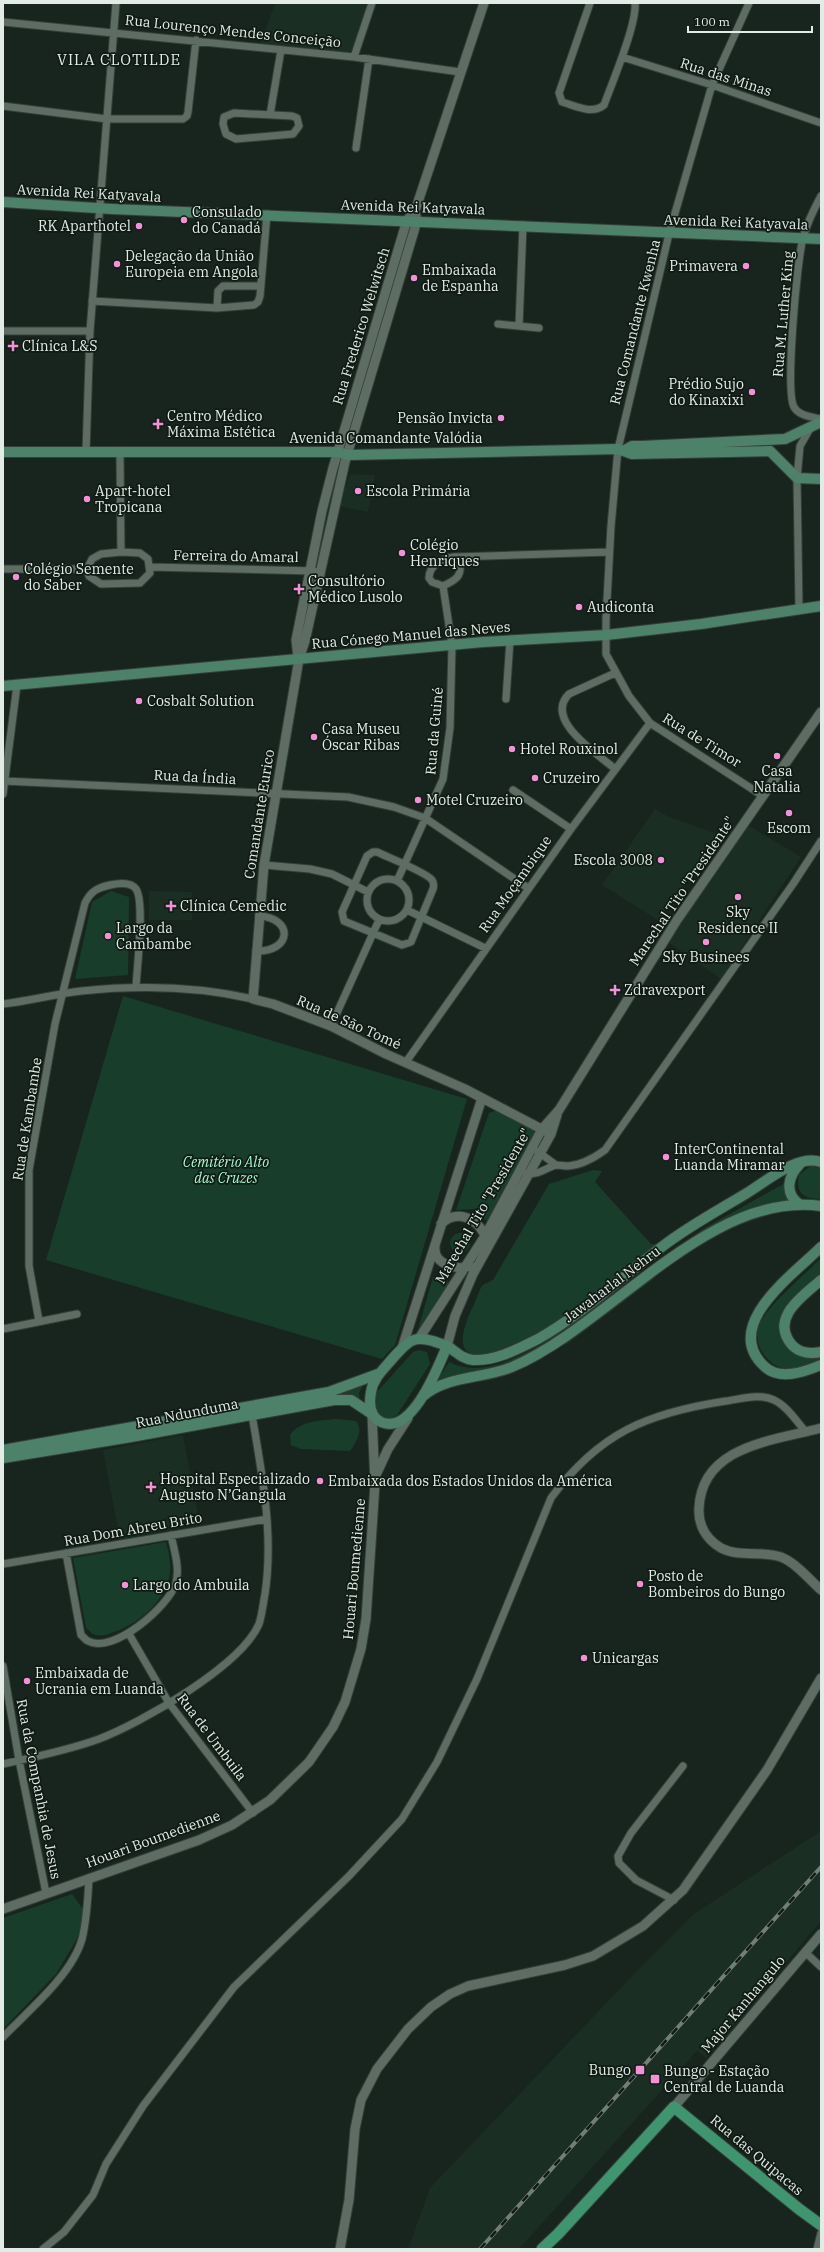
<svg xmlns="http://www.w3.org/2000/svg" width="824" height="2252" viewBox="0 0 824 2252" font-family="'IBM Plex Serif',serif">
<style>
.built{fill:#1a2e23}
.green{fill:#183d2b}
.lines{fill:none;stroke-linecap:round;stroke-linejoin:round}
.minor-casing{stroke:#353f39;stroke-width:9}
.tertiary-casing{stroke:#353f39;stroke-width:11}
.secondary-casing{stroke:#353f39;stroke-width:12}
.primary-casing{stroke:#353f39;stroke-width:13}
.minor{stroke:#5e6d64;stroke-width:7}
.tertiary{stroke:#5e6d64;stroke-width:9}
.secondary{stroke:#4e816a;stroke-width:10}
.primary{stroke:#3e956f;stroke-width:11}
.rail-casing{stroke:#737e78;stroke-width:4}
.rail{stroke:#0f1b14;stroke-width:2.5;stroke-dasharray:8;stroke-linecap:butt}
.poi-dot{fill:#f491d4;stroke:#0f1b14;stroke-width:1.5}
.labels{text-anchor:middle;stroke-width:3.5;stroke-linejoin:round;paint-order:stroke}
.street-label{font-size:14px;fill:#e3ebe6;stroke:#0f1b14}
.poi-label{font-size:14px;fill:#e3ebe6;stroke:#0f1b14;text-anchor:start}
.park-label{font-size:14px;font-style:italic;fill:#a3fbcc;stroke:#0f1b14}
.neighbourhood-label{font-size:15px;letter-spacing:1px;fill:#e3ebe6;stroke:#0f1b14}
</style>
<rect width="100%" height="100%" fill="#18251e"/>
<!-- built -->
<path class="built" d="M275,3H368L353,56L259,47Z
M350,474L375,475L368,512L339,506Z
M655,809L669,817L718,834L659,921L602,885Z
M748,825L801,857L721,979L668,942Z
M149,891L192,892V920H149Z
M183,1435L200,1524L120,1539L103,1450Z
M821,1831V1921L706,2058L697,2051L519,2249H408L430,2188L633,1975L694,1914Z"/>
<!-- green -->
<path class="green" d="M111,891L129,897L128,975L75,979L92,902Z
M123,996L467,1099L395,1345L382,1359L46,1260Z
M497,1110L533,1129L536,1136L487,1221L473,1209L456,1210L489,1113Z
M812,1165L821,1167V1199C804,1199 795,1193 799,1175Z
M593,1170L602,1171L595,1182L651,1244H660C613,1281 544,1348 484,1355C448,1359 467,1318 475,1302C477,1298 479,1290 482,1286C485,1283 490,1282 493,1280L549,1184Z
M787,1182L795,1202L746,1214L533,1353L509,1362L436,1383L449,1362C480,1378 517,1358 544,1343L703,1229Z
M450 1243a10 10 0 1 1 20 0a10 10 0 1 1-20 0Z
M821,1258V1275L786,1309L793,1352C802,1356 811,1360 821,1357V1361C804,1367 784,1375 770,1361C760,1353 754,1338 759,1325C768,1305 804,1275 821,1258Z
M659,1272L652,1280L568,1343L558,1347Z
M433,1277L451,1282L416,1337Z
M419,1350L427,1352L430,1364L397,1415L389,1419L379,1416L373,1406L375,1394L413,1352Z
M364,1384L359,1393L360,1402L329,1397Z
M336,1419L356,1421C364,1431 356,1442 350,1451L301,1449L291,1445L290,1435C301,1420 319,1421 336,1419Z
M166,1542C169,1554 172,1565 169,1578C163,1604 135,1626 111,1633C106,1635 99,1637 93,1634C91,1633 89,1630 86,1628L73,1558Z
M72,1894L85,1912L77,1939L56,1974L3,2029V1918Z"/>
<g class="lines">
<!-- minor casing -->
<g class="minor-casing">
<path id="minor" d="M590,3L559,93L562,102C576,106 592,115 604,105C612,83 637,24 635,3
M749,3L712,85L669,234L623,428L618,449L611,526L606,619V654L629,696L650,723L763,796
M3,22L354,57L460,72
M354,57L372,3
M622,57L712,85L821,123
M3,106L107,119H183L187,116L188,112L196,40
M234,113L292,116L297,118L299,126L293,134L236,139L226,134L223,124L224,117Z
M270,115L281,50
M356,148L369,59
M821,196C814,209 807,223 803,238C797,260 785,391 794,407C799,416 812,417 821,419
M92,301L217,308L254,305L258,302L260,296L267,214
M217,308L218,291L223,286H261
M498,324L539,328
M519,326L523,225
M3,331H90
M86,452L90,331L116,3
M120,454L121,552
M121,552L140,553L148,559L150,573L140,583L101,584L89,576L87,569L92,559L101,554Z
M454,557L459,561C463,576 456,580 443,586L432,582L429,578C429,565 443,558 454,557L609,552
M150,567L314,571
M3,569H87
M799,608L797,478L800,446L811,427
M615,673L569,694C543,720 598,754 615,769
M506,699L510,640
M4,781L348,797L394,807L425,818L528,888
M513,790L571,829
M3,794L17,685
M373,852H377C387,857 426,872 432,880C434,883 434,886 433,889L411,942L402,945L344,921L342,912L367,856Z
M264,865L310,869L332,874L368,892
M367 900a21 21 0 1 1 42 0a21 21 0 1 1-42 0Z
M397,881L443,779L450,728L452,645L443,586
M407,910L485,948
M256,951C292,952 294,918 259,916
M3,1004C29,1001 55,994 81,991C139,985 196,986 253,999
M331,1026L379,920
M406,1062L571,829L650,723
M537,1151L556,1165
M526,1173C538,1176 545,1168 556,1165C560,1165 564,1166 568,1166C582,1165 594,1158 605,1150L793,884L821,841
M39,1321L29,1266V1170L55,1024L85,903C91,891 97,888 110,885C119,883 131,882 136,889C145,902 137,968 136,987
M3,1329L77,1314
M66,1553L81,1635C83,1636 85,1640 88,1641C113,1655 169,1606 176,1583C180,1567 174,1550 171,1535
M3,1564L267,1519
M129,1634L169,1703L253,1813
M3,1666L19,1760L46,1893
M3,1764C35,1757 69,1750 99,1739C141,1723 241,1666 259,1624C262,1615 263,1604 265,1594C274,1534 262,1474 252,1415
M674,1900L636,1880L619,1863L618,1856L631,1833L683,1766
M805,1952L821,1967
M3,2037C28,2011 72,1975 82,1939C87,1919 88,1898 89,1878
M43,2249L64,2232L93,2195L106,2164L143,2106L234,1987L349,1876L402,1819L437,1762L477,1679L551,1498C599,1433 647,1413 726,1401C741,1399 760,1393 774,1400C787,1406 797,1422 806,1432
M817,2249L821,2233"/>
</g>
<!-- tertiary casing -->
<g class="tertiary-casing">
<path id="tertiary" d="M415,211L417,221L345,462L305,641L299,659L264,865L253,999L273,1004L331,1026L386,1054L465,1089L551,1134
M298,658L296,640L322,511L333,468L407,220L415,211L484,3
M441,1224C457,1208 480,1219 486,1239
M435,1247C433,1264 457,1271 470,1266
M420,1337L485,1236L542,1129L559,1110L677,920L821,712
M447,1346L455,1316L473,1274L551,1134L557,1115
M402,1348L482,1098
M821,1428C774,1441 702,1445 699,1508C698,1525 706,1539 721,1548C740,1558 762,1550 781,1557C796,1563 809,1579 821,1590
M375,1477L388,1449L408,1418
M3,1909L199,1840L232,1825L270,1800L309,1762L333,1727L345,1702L361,1649L366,1619L375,1484L372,1414
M674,2107L821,1934
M340,2249L349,2200L355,2129L361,2100L377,2069L408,2029L431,2007L450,1994L468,1986L565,1965L593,1956L643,1926L683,1890L767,1770L821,1678"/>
</g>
<!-- secondary casing -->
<g class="secondary-casing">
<path id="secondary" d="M3,202L112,209L821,239
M625,450L632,446H642L785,439L821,422
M3,452H338L348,455L618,449L632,454L770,451L797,478L821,479
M3,686L483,642L606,635L701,624L821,606
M799,1204C784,1193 788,1176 800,1164
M821,1247C794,1274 721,1325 764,1366C779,1381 804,1372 821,1365
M821,1280C803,1296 769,1318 792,1345C799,1353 811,1354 821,1352
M447,1346C438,1367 412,1436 381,1422C369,1416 369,1403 371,1392C373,1378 384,1369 393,1358C407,1343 411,1335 433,1341C438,1343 444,1344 449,1347C457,1353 463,1359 473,1360C496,1361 518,1349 538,1339C582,1314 622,1277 663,1246C689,1226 719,1210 747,1193C767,1181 797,1154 821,1162
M423,1396C449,1375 483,1379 512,1367C609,1326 709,1190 821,1206
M3,1450L329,1392L378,1374
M3,1458L131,1437L334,1400H351L372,1414"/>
</g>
<!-- primary casing -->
<g class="primary-casing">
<path id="primary" d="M542,2249L558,2234L674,2107L799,2209L821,2225"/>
</g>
<!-- minor -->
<use href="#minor" class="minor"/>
<!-- tertiary -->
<use href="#tertiary" class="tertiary"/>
<!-- secondary -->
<use href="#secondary" class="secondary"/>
<!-- primary -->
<use href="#primary" class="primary"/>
<!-- rail casing -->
<g class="rail-casing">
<path id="rail" d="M480,2249L821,1867"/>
</g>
<!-- rail -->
<use href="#rail" class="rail"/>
</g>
<!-- markers -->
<g class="poi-dot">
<circle cx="184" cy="220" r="4"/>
<circle cx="139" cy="226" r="4"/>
<circle cx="117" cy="264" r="4"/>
<circle cx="746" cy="266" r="4"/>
<circle cx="414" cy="278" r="4"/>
<path d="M11 340h4v4h4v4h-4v4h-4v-4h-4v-4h4z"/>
<circle cx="752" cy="392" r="4"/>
<circle cx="501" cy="418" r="4"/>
<path d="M156 418h4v4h4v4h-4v4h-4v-4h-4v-4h4z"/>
<circle cx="358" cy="491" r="4"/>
<circle cx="87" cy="499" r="4"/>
<circle cx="402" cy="553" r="4"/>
<circle cx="16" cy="577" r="4"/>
<path d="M297 583h4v4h4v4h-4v4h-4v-4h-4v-4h4z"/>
<circle cx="579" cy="607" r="4"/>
<circle cx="139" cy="701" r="4"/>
<circle cx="314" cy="737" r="4"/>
<circle cx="512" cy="749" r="4"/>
<circle cx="777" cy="756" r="4"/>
<circle cx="535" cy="778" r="4"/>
<circle cx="418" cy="800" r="4"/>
<circle cx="789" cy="813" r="4"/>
<circle cx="661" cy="860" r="4"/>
<circle cx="738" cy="897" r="4"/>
<path d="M169 900h4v4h4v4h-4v4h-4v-4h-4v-4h4z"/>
<circle cx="108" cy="936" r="4"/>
<circle cx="706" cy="942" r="4"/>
<path d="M613 984h4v4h4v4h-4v4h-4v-4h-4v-4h4z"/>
<circle cx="666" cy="1157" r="4"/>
<circle cx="320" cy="1481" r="4"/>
<path d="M149 1481h4v4h4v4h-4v4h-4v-4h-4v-4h4z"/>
<circle cx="640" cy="1584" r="4"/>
<circle cx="125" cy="1585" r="4"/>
<circle cx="584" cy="1658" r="4"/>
<circle cx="27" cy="1681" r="4"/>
<rect x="635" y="2065" width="10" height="10" rx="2"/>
<rect x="650" y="2074" width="10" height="10" rx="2"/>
</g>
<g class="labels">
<!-- street labels -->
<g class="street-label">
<text transform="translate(233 31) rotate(6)" y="5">Rua Lourenço Mendes Conceição</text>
<text transform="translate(726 77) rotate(18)" y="5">Rua das Minas</text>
<text transform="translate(89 193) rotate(3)" y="5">Avenida Rei Katyavala</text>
<text transform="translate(413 207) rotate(2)" y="5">Avenida Rei Katyavala</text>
<text transform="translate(736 222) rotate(2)" y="5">Avenida Rei Katyavala</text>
<text transform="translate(783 314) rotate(-85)" y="5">Rua M. Luther King</text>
<text transform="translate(635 322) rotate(-76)" y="5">Rua Comandante Kwenha</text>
<text transform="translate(361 326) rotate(-73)" y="5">Rua Frederico Welwitsch</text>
<text x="386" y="443">Avenida Comandante Valódia</text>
<text transform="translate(236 556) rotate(1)" y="5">Ferreira do Amaral</text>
<text transform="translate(411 635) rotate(-5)" y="5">Rua Cónego Manuel das Neves</text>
<text transform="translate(434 731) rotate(-85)" y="5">Rua da Guiné</text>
<text transform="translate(702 740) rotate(32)" y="5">Rua de Timor</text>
<text transform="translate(195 777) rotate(3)" y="5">Rua da Índia</text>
<text transform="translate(259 814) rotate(-81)" y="5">Comandante Eurico</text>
<text transform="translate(515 884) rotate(-55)" y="5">Rua Moçambique</text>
<text transform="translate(682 891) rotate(-56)" y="5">Marechal Tito "Presidente"</text>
<text transform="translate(349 1022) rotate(24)" y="5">Rua de São Tomé</text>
<text transform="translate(27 1119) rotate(-81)" y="5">Rua de Kambambe</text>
<text transform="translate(483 1206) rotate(-60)" y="5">Marechal Tito "Presidente"</text>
<text transform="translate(612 1284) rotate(-37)" y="5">Jawaharlal Nehru</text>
<text transform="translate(187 1413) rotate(-11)" y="5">Rua Ndunduma</text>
<text transform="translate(133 1529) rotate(-10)" y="5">Rua Dom Abreu Brito</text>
<text transform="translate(354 1569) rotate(-85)" y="5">Houari Boumedienne</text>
<text transform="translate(212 1737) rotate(53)" y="5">Rua de Umbuila</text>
<text transform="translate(39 1789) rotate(79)" y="5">Rua da Companhia de Jesus</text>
<text transform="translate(153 1839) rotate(-20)" y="5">Houari Boumedienne</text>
<text transform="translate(743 2004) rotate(-50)" y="5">Major Kanhangulo</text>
<text transform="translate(757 2155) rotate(40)" y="5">Rua das Quipacas</text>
</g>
<!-- poi labels -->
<g class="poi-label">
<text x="192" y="217">Consulado<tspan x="192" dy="16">do Canadá</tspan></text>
<text x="131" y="231" text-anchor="end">RK Aparthotel</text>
<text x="125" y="261">Delegação da União<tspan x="125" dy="16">Europeia em Angola</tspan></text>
<text x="738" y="271" text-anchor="end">Primavera</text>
<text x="422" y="275">Embaixada<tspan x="422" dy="16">de Espanha</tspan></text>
<text x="22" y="351">Clínica L&amp;S</text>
<text x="744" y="389" text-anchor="end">Prédio Sujo<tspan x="744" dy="16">do Kinaxixi</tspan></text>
<text x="167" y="421">Centro Médico<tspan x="167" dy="16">Máxima Estética</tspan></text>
<text x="493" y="423" text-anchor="end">Pensão Invicta</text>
<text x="95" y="496">Apart-hotel<tspan x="95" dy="16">Tropicana</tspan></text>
<text x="366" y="496">Escola Primária</text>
<text x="410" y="550">Colégio<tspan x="410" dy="16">Henriques</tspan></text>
<text x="24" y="574">Colégio Semente<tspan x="24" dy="16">do Saber</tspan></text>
<text x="308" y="586">Consultório<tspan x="308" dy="16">Médico Lusolo</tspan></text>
<text x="587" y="612">Audiconta</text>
<text x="147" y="706">Cosbalt Solution</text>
<text x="322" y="734">Casa Museu<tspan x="322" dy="16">Óscar Ribas</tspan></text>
<text x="520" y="754">Hotel Rouxinol</text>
<text x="777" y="776" text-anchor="middle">Casa<tspan x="777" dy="16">Natalia</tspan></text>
<text x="543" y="783">Cruzeiro</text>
<text x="426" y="805">Motel Cruzeiro</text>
<text x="789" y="833" text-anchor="middle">Escom</text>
<text x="653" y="865" text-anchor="end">Escola 3008</text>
<text x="180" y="911">Clínica Cemedic</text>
<text x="738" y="917" text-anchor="middle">Sky<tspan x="738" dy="16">Residence II</tspan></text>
<text x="116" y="933">Largo da<tspan x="116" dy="16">Cambambe</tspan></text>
<text x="706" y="962" text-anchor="middle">Sky Businees</text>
<text x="624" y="995">Zdravexport</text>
<text x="674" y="1154">InterContinental<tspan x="674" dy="16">Luanda Miramar</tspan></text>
<text x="160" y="1484">Hospital Especializado<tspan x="160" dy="16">Augusto N’Gangula</tspan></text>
<text x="328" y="1486">Embaixada dos Estados Unidos da América</text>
<text x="648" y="1581">Posto de<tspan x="648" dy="16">Bombeiros do Bungo</tspan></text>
<text x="133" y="1590">Largo do Ambuila</text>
<text x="592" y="1663">Unicargas</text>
<text x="35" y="1678">Embaixada de<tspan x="35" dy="16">Ucrania em Luanda</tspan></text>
<text x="631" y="2075" text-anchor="end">Bungo</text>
<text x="664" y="2076">Bungo - Estação<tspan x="664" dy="16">Central de Luanda</tspan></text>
</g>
<!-- park labels -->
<g class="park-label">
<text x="226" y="1167">Cemitério Alto<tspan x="226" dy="16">das Cruzes</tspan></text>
</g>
<!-- neighbourhood labels -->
<g class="neighbourhood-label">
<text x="119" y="65">VILA CLOTILDE</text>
</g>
</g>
<!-- border -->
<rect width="824" height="2252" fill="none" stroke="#e3ebe6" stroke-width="8"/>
<!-- scale -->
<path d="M688 26v6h124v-6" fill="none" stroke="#e3ebe6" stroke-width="2"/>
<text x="694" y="26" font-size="12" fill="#e3ebe6" stroke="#0f1b14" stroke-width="3" paint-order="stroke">100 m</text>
</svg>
